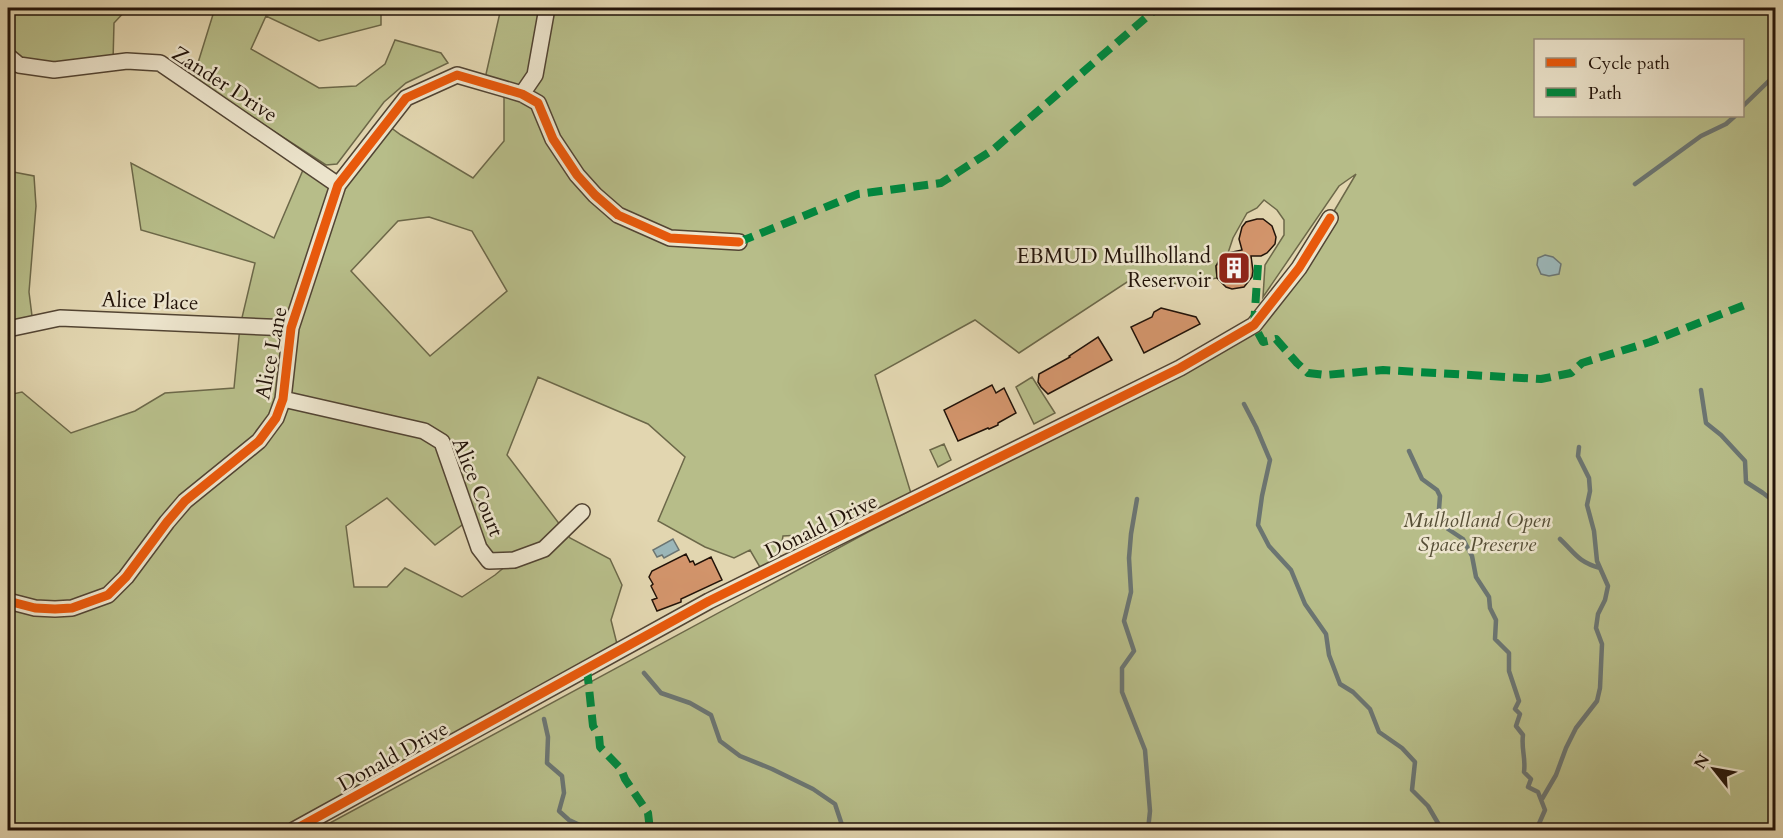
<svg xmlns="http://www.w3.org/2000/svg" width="1783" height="838" viewBox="0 0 1783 838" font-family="Cardo,serif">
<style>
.green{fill:#b7bd89;stroke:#6c6849;stroke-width:1.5;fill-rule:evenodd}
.water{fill:#9bb6b8;stroke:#6b7572;stroke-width:1.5}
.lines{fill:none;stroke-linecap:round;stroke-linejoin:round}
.stream{stroke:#6b7572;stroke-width:4.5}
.building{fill:#d3956c;stroke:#221309;stroke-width:1.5}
.minor-casing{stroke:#524433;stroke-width:18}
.minor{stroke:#ece4cc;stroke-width:15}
.quiet{stroke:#00873e;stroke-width:8;stroke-dasharray:15 8;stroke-linecap:butt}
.cycleway-casing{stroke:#ece4cc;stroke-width:13}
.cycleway{stroke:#e8590c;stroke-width:9}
.labels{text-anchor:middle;stroke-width:5;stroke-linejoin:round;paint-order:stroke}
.street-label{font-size:21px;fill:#221309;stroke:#ece4cc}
.poi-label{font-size:21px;fill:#221309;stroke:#ece4cc;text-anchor:end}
.park-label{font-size:21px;font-style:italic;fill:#564e36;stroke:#ece4cc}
</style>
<rect width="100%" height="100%" fill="#e2d6b0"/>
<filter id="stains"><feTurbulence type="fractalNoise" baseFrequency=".00333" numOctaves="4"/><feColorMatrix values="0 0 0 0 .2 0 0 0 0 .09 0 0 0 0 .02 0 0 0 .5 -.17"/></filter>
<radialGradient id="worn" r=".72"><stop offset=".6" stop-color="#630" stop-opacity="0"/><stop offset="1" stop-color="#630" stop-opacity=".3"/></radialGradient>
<!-- green -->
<path class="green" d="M8,8H128L114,23L113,62L54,70L8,56Z
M215,8H381V25L319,41L266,16L251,49L319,88L356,86L385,64L395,40L441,53L448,63L406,83L384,102L337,164L326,165L193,79Z
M501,8H1775V830H317L868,532L1081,424L1254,325L1330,218L1356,174L1339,186L1263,297L1265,265L1284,235V220L1277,210L1264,200L1257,208L1247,213L1233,238L1228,253L1219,260L1216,266L1217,278L1186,284L1127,282L1019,353L975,320L875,375L913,500L828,542L801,535L783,536L780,553V566L764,574L750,550L734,558L705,547L658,521L685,457L648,424L538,377L507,455L570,538L610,559L622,585L611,620L619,652L294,830H8V395L22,392L71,433L135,411L165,393L234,388L240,326L255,263L141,230L131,163L274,238L306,163L338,185L386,124L401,135L473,178L504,141V89L484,83ZM1536,40H1742V116H1536ZM429,217L472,231L507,291L430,356L351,271L398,221ZM387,498L435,545L469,520L489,561L513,560L495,575L462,597L405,568L387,587H354L346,526Z
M8,171L34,176L36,206L29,292L33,324L8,329Z
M1032,377L1055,413L1034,424L1016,387Z
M944,444L951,460L938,467L930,450Z"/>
<!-- water -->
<path class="water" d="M1545,255L1553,257L1561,264L1559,274L1549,276L1541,274L1537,265L1538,258Z
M673,539L679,550L664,558L662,555L657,557L653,550Z"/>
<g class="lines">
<!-- stream -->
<path class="stream" d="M1742,107L1776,74
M1635,184L1701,136L1726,124L1735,116
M1701,390L1706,423L1721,435L1745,461L1746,482L1763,493L1776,503
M1244,404L1256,427L1270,460L1262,496L1258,525L1269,546L1291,570L1305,604L1326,634L1329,655L1340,684L1353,692L1370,709L1379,732L1402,748L1415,762L1412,790L1428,806L1442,830
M1409,451L1422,479L1437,490L1440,496L1439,509L1448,529L1463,539L1472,556L1476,577L1489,597L1490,608L1496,620L1495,639L1509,653V671L1519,701L1515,709L1520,714L1516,726L1523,735C1521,749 1526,758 1524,772L1531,779L1528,787L1538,792L1545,810L1538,826L1540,830
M1137,499L1131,534L1129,558L1131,592L1124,621L1134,651L1122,668V692L1145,750L1150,811L1148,830
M1560,539C1575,553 1578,562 1600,568
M644,673L661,693L690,703L711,715L720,741L740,756L772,769L813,789L835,804L842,825L852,830
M544,719L548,737L547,763L562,776L564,793L559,811L569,820L584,827L586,830
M1542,799L1556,775L1566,748L1576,728L1597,701L1600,688L1602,644L1596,628L1598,614L1605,600L1608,586L1597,561L1594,531L1587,505L1590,491L1589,478L1578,456L1579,447"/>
</g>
<!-- building -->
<path class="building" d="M1257,219H1263L1272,226L1276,237L1275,244L1267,253L1261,256H1251L1253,271L1252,277L1244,287L1232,289L1226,287L1217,278L1216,266L1223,256L1228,253L1242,250L1239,239L1242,227L1246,222Z
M1161,308L1196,317L1200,324L1144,353L1131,327L1152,317L1154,312Z
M1098,337L1112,360L1048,394L1041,387L1038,382L1039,374L1070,357L1069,356Z
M992,385L996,393L1004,388L1016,413L998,423V425L989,429L988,428L958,441L944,410Z
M686,554L690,562L693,561L695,565L711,557L722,580L681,599V602L657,611L652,600L657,598L651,586L653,584L649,577L652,571Z"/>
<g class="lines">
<!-- minor casing -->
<g class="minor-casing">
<path id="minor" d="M8,56L19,65L54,70L127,61L160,63L338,185
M522,94L535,75L547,8
M8,329L60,318L291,328
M283,399L424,431L442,442L479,548L489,561L514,560L544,549L582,512
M8,601L35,608L55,609L72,608L108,595L126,577L167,522L185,501L259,441L276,418L283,399L291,328L338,185L406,98L457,75L522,94L538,103L553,139L577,175L595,195L618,215L670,238L739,242
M294,830L709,601L1180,368L1254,325L1299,268L1330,218"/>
</g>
<!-- minor -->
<use href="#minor" class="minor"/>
<!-- quiet -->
<path class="quiet" d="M739,242L858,194L941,183L994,149L1157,8
M1258,265L1254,325L1263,342L1276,339L1297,363L1308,373L1325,375L1383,370L1541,379L1571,373L1582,363L1650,342L1747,304
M587,669L593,726L599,736L600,747L621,769L625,779L648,813L650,830"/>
<!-- cycleway casing -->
<g class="cycleway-casing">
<path id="cycleway" d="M8,601L35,608L55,609L72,608L108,595L126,577L167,522L185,501L259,441L276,418L283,399L291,328L338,185L406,98L457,75L522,94L538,103L553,139L577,175L595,195L618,215L670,238L739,242
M294,830L709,601L1180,368L1254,325L1299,268L1330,218"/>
</g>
<!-- cycleway -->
<use href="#cycleway" class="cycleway"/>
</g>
<!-- icons -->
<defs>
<g id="building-square" transform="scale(1.725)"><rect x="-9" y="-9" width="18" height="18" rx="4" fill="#8f2418" stroke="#ece4cc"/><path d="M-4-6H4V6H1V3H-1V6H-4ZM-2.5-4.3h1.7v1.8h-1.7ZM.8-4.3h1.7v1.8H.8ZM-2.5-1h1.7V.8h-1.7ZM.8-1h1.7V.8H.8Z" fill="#fff"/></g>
</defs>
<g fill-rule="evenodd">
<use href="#building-square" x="1234" y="268"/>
</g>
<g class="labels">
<!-- street labels -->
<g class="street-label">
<text transform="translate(225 84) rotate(33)" y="7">Zander Drive</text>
<text transform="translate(150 301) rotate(2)" y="7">Alice Place</text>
<text transform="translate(271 353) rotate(-79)" y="7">Alice Lane</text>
<text transform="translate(478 487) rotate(68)" y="7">Alice Court</text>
<text transform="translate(821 526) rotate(-26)" y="7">Donald Drive</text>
<text transform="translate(393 756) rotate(-29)" y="7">Donald Drive</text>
</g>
<!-- poi labels -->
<g class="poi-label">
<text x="1211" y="263">EBMUD Mullholland<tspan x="1211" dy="24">Reservoir</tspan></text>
</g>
<!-- park labels -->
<g class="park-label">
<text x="1477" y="527">Mulholland Open<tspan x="1477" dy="24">Space Preserve</tspan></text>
</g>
</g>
<!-- margin -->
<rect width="1783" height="838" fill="none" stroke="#e2d6b0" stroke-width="30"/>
<rect x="9" y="9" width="1765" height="820" fill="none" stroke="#221309" stroke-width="3"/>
<rect x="15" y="15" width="1753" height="808" fill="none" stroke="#221309" stroke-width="1.5"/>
<!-- legend -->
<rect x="1534" y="39" width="210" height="78" fill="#ece4cc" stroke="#9b907e" stroke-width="1.5"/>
<rect x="1546" y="58" width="30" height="9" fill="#e8590c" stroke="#9b907e" stroke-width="1.5"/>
<text x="1588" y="69" font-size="18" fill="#221309">Cycle path</text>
<rect x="1546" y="88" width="30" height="9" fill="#00873e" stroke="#9b907e" stroke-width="1.5"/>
<text x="1588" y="99" font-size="18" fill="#221309">Path</text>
<!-- north arrow -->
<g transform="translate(1714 769) rotate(301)" stroke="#ece4cc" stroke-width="4.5" paint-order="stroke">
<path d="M0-4.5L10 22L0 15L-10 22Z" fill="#221309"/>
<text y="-9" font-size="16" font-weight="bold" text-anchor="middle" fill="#221309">N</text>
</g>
<rect width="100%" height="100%" filter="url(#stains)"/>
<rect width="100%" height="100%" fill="url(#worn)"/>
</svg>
